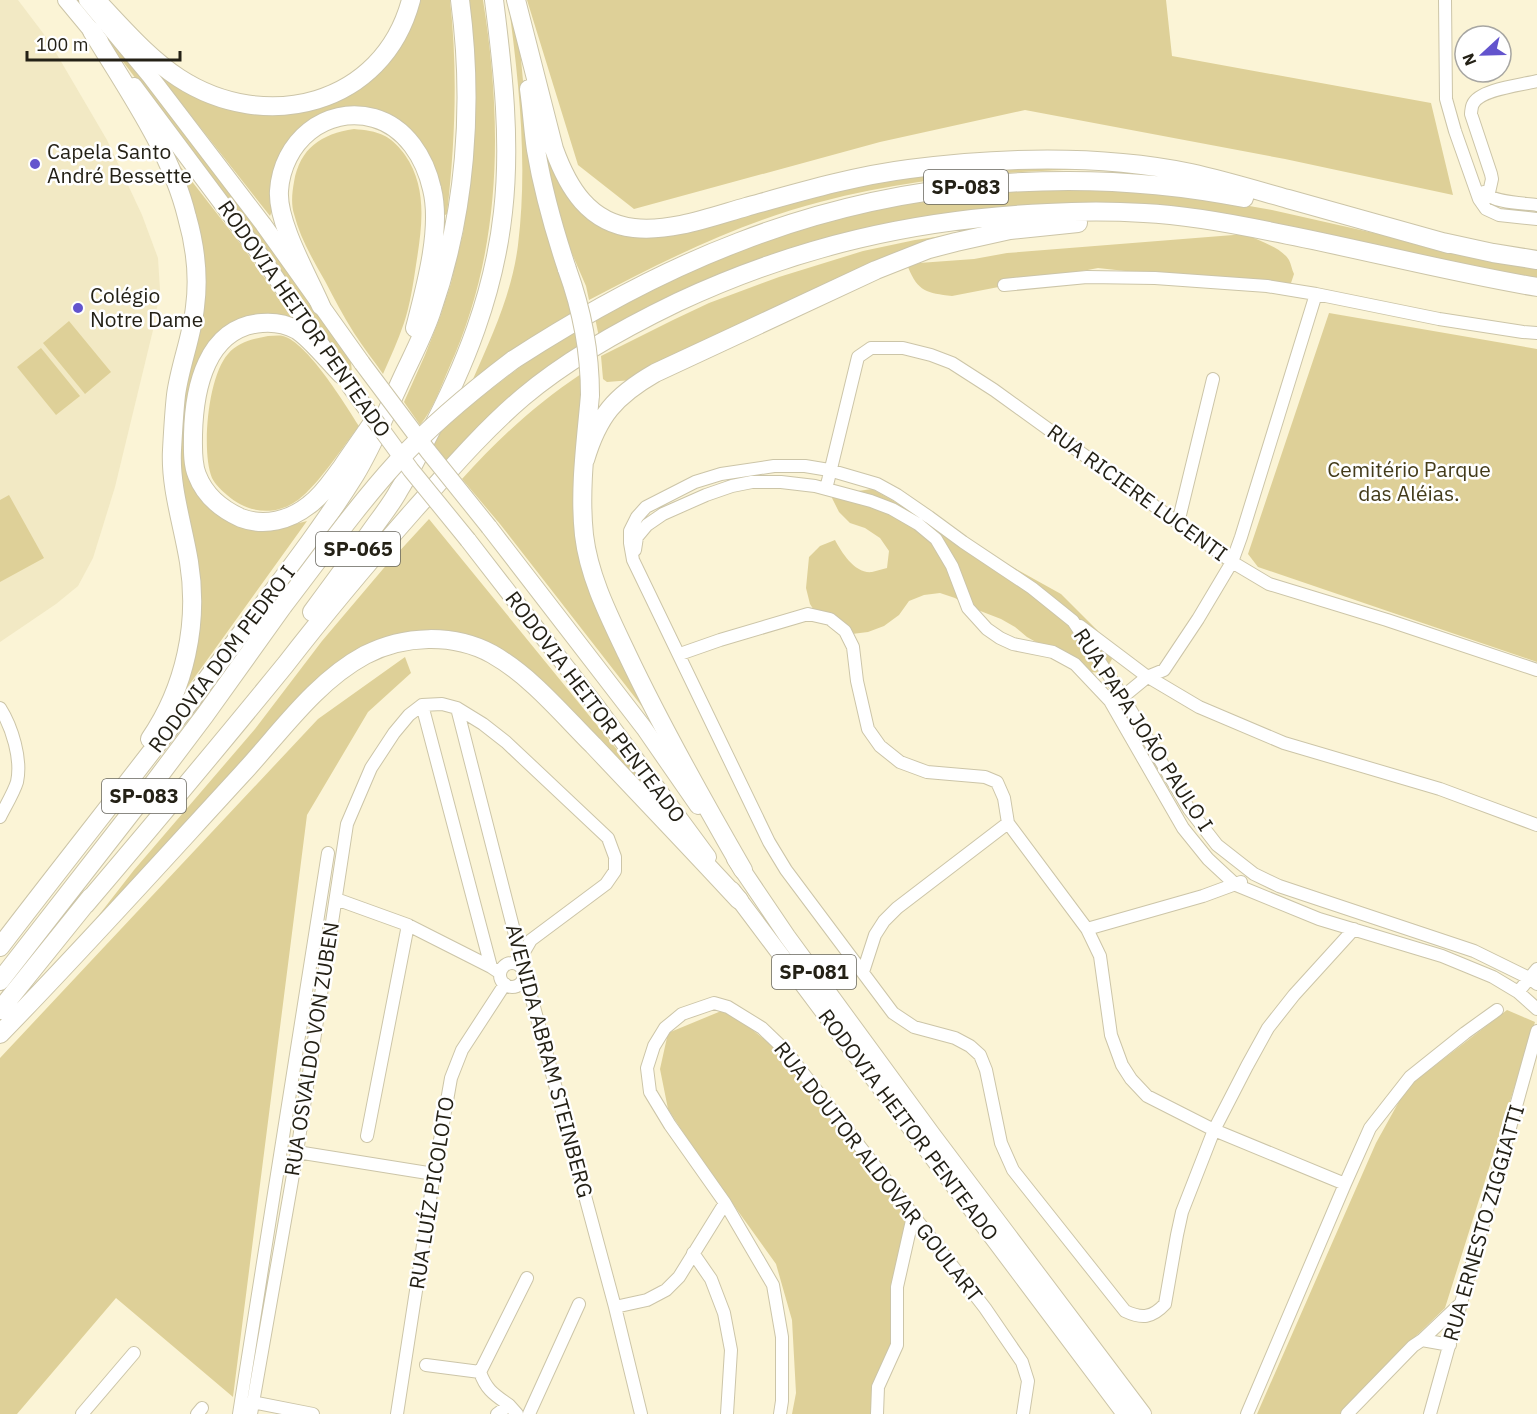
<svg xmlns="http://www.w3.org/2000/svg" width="1537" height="1414" viewBox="0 0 1537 1414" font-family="'IBM Plex Sans',sans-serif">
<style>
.built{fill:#f2e9c4}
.green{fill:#ded098}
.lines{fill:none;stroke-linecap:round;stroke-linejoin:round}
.minor-casing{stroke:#ccc5a8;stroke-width:14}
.major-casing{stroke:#ccc5a8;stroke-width:18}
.highway-casing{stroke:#ccc5a8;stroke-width:20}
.minor{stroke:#fff;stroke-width:12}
.major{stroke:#fff;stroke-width:16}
.highway{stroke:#fff;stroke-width:18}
.major-bridge-casing{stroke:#ccc5a8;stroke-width:18;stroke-linecap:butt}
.highway-bridge-casing{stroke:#ccc5a8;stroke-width:20;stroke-linecap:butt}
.major-bridge{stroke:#fff;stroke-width:16}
.highway-bridge{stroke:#fff;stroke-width:18}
.poi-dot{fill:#6354cd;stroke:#fff;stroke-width:2}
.labels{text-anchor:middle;stroke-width:5;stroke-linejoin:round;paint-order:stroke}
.shield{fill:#fff;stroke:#66645c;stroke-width:1.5}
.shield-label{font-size:20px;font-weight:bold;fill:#242116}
.poi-label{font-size:21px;fill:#242116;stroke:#fff;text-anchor:start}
.street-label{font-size:21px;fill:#242116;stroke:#fff}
.park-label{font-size:21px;fill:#433b1a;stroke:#fff}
</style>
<rect width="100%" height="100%" fill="#fbf4d6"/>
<!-- built -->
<path class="built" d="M0,0H18L49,41L107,140L142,215L158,258L160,290L154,326L115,487L93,558L78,586L56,604L0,642Z"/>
<!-- green -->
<path class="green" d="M74,0H80L119,48L272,248L351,362L352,373L266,252L115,51Z
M418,0H450C458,72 455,143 447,214L443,216C442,179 434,155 408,128L310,121L270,216L159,75L161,70L195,94L333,101Z
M468,0H483C503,125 502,251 449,368C441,386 433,410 420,425L404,402L425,355L440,317L451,283L463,233L471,177Z
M508,0L514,16L521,59L528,135L571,314L515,348L473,379C492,336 512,293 518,245C528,164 519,81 508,0Z
M527,0H1166L1172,56L1431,103L1453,195L1285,159L1025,110L880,142L634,209L578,165Z
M354,129C365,130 375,131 385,136C393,140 400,148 405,155C428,188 422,227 416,265C413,285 410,305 404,323C398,341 390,358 383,374C374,361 363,347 354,333C343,316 334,298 325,281C313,260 300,238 294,214C291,204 292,193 294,182C300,148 321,134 354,129Z
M549,154L611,230L853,184L1005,165L1088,169C997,172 909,178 820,202C739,223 663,261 589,300L586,286L560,226L543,155Z
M180,166L243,247L296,323L279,315H266L211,340L202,353L194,371L190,388L199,495C219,522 241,530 274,528C285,528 297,523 307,521L184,692L189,664L181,482L180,412L200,317L178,171Z
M1107,189L1204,198L1272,210L1458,252L1537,266V281L1181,212L905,223L599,337L595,318L714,259L814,224L904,203L1001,191Z
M983,230L632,380L607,382L603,379L601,356L673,320L709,303L779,277L863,251L915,240Z
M1246,234C1260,242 1281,247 1289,260C1291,264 1292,270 1294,274L1289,289L1098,268L952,296C927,293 918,292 908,267L919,263L974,259L1007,253Z
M1329,313L1537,349V662L1258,567L1248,554Z
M69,321L111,372L85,394L43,343Z
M575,330L578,348L447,462L431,441C475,399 524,362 575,330Z
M268,336C273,336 279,335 283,336C307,342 345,404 359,426C342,448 319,484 298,500C275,517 247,513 227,495C222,491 215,484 212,478C201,451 208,376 228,354C238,342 253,339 268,336Z
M41,348L80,396L56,415L17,367Z
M581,374L582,392L573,497L576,533L645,703L644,709L500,524L462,479C498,439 536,404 581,374Z
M872,489L1061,594L1097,630L1106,644L1112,659L1104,673L1089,672L1027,637L1015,627L1001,619L970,607L955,598L940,593L924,595L909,601L899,615L884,626L868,632L852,634L819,618L810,604L806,588L809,557L820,546L835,540C842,553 855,574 872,572C877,571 882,569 887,568L889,551L880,538L865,528L850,523L839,512L832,498V495L837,494Z
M9,495L44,558L0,582V500Z
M429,519L663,806L483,645L377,644L81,938L134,870L255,729L322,641L383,569Z
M405,657L411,673L368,712L307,815L233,1397L116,1298L17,1414H0V1058L318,719Z
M726,1009L783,1054L909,1218L895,1345L874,1414H792L796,1393L792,1320L776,1264L699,1157L668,1109L660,1069L668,1033Z
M1507,1010L1535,1022L1445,1308L1413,1339L1342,1414H1257L1376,1143L1407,1087Z"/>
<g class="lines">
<!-- minor casing -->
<g class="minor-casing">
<path id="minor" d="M1445,0L1446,99L1455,131L1479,199L1486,209L1499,215L1537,219
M1484,192C1493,203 1523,203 1537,205
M1488,197L1492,179L1491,174L1471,114C1471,112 1472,105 1473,104C1480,89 1522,85 1537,81
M1004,285L1087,277L1155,278L1267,286L1316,294L1439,319L1523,332L1537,333
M826,489L858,357L871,348H903L931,355L952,363L994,390L1232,562L1269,584L1387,620L1537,670
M1178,523L1213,379
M635,550L637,537L647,525L663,514L706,495L732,486L752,482H781L815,486L871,501L892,509L918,524L936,539L952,566L968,608L987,629L1000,638L1013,644L1053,652L1075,664L1110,701L1183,828L1208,859L1236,885L1319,919L1442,956L1493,977L1518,992L1537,1009
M1080,626L1145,675L1199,707L1284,743L1440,789L1537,825
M680,654L720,640L808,614L830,619L845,631L853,647L857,681L868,729L880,746L900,762L927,772L985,777L997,782L1004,798L1008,823L1087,929L1100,956L1111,1035L1122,1065L1131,1079L1147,1096L1214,1130L1345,1184
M1119,700L1147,677L1164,670L1198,619L1232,562L1241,537L1316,294
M422,705L442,704L457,708L483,724L506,742L608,838L615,857V871L606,884L531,940L521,957
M422,705L491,967
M0,708C12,727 22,759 17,782C14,792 5,807 0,817
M457,708L524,970L615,1307L641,1414
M336,899L408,925L491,967L500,973
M1087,929L1203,896L1241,882
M1354,929L1294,995L1268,1028L1247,1066L1214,1130L1182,1212L1177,1235L1165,1304C1152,1318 1142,1319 1125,1311L1013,1170L1001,1143L986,1070L980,1055L970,1046L955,1038L914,1027L893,1013L786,870L769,842L633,560L630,543V531L637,517L646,507L695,482L721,474L774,466H805L829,470L877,484L897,495L929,517L963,542L1032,588L1073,621L1123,697L1189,809L1217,845L1254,874L1279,886L1474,951L1529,978L1537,984
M500 975a12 12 0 1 1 24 0a12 12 0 1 1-24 0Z
M863,972L875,935L884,921L897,908L1008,823
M1518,992L1537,969
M367,1136L408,925
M297,1152L434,1174
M693,1253L711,1279L724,1313L731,1350L727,1414
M615,1307L647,1300L666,1290L679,1277L725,1203
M1422,1340L1450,1345
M426,1365L480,1372
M252,1402L313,1414
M509,1405C495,1395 486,1390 480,1372L527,1278
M82,1414L134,1353
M197,1414L202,1408
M239,1414L328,853
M251,1414L297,1152L347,824L371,768L394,733L409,715L422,705
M397,1414L434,1174L451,1078L462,1050L505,984
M497,1414L509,1405L517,1414
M529,1414L579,1304
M780,1414L782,1401V1337L773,1285L725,1203L670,1125L650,1092L647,1068L654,1046L665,1028L682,1014L714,1003L728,1007L762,1028L786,1051L985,1308L1022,1362L1028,1381L1023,1414
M877,1414L878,1387L897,1345V1287L913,1216
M1247,1414L1345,1184L1370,1128L1410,1077L1465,1033L1497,1010
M1347,1414L1413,1346L1422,1340L1461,1303
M1430,1414L1537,1031"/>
</g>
<!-- major casing -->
<g class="major-casing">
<path id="major" d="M66,0L100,41
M87,0L150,76L263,224L362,363
M134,86L261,256L323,347
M489,527L644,728L698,806
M468,540L598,708L708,857
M735,859L787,936L932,1134L1143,1414
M732,890L1125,1414"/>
</g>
<!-- highway casing -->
<g class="highway-casing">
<path id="highway" d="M96,0C122,27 147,57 179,78C265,134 383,106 411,0
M516,0L554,149C568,188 589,223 634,228C671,232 711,217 746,207C800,192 854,176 909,169C1002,157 1098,154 1191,173C1223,180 1256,190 1288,199C1342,214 1396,229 1449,244
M92,31C127,89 171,151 187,217C195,245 199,277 195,307C192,337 180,365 176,395C174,413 173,432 172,450C170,487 183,525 189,562C199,623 185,688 150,739
M529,89C532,110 533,130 536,150C543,191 554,230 567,269
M1438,241L1493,253L1537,260
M321,306C308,276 277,223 279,191C282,142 325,105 374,118C406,127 425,158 432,189C442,229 425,289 415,328
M513,360C584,314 660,272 739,242C898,180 1076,165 1244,198
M342,375C329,362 311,339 297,330C286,324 274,322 262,323C206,327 194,389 193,435C193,447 192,463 197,475C205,496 221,509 241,518C265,527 290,520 309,505C323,495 332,480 342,467C352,452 363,437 373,422
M590,395C586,441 579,489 584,535C589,577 609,616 627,654C662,728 702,799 743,870
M585,460C598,416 615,396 655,373L876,270L929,249L956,242L1010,230L1078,223
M312,612C332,585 352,558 371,531C380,518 391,505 399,490C409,474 418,456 427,438C465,366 494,294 503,212C511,142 503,70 494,0
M85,905C153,825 220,745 286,664C327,611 370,560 414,510C449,471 483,431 523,397C569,358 624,328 678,302C798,246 916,219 1048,213C1080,211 1112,211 1144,213C1187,215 1230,223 1273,232C1361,249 1448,272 1537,287
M0,947C80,842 162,741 240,635C279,583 320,531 355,475C372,447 384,417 398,387C409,362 422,339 431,313C466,213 474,105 460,0
M0,981L141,800L205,715L283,606
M0,1010L91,897
M0,1034C83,949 162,861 242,774C280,733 315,682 365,655C404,635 453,633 492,654C531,676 562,714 593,745C642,797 691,848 739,900"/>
</g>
<!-- minor -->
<use href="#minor" class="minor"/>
<!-- major -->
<use href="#major" class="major"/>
<!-- highway -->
<use href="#highway" class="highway"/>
<!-- major-bridge casing -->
<g class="major-bridge-casing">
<path id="major-bridge" d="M362,363L428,451L489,527
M349,385L411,470L468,540"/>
</g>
<!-- highway-bridge casing -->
<g class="highway-bridge-casing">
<path id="highway-bridge" d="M567,269C582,310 590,351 590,395
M283,606C320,558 356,507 397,462C432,424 472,391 513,360"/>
</g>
<!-- major-bridge -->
<use href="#major-bridge" class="major-bridge"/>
<!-- highway-bridge -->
<use href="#highway-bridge" class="highway-bridge"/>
</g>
<!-- markers -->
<g class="poi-dot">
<circle cx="35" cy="164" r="6"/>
<circle cx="78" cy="308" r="6"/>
</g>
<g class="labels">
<!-- shield labels -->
<g class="shield">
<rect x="924" y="170" width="84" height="34" rx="4.5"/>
<rect x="316" y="532" width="84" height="34" rx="4.5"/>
<rect x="102" y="779" width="84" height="34" rx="4.5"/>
<rect x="772" y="955" width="84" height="34" rx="4.5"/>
</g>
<g class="shield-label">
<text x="966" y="194">SP-083</text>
<text x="358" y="556">SP-065</text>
<text x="144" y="803">SP-083</text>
<text x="814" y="979">SP-081</text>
</g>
<!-- poi labels -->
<g class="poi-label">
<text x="47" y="159">Capela Santo<tspan x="47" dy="24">André Bessette</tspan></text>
<text x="90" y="303">Colégio<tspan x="90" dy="24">Notre Dame</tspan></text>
</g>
<!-- street labels -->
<g class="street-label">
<text transform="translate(304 319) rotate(55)" y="7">RODOVIA HEITOR PENTEADO</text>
<text transform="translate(1137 493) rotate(36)" y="7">RUA RICIERE LUCENTI</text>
<text transform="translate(222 659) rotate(-53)" y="7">RODOVIA DOM PEDRO I</text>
<text transform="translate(595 707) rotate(53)" y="7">RODOVIA HEITOR PENTEADO</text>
<text transform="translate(1143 730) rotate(57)" y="7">RUA PAPA JOÃO PAULO I</text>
<text transform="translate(312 1049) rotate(-81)" y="7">RUA OSVALDO VON ZUBEN</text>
<text transform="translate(549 1061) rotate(75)" y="7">AVENIDA ABRAM STEINBERG</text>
<text transform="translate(908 1125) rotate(53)" y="7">RODOVIA HEITOR PENTEADO</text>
<text transform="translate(878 1172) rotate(52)" y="7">RUA DOUTOR ALDOVAR GOULART</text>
<text transform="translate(432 1193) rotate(-81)" y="7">RUA LUÍZ PICOLOTO</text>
<text transform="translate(1484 1223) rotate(-74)" y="7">RUA ERNESTO ZIGGIATTI</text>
</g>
<!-- park labels -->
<g class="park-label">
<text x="1409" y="477">Cemitério Parque<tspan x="1409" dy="24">das Aléias.</tspan></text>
</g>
</g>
<!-- north arrow -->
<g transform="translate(1483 54) rotate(248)"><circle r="28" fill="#ffffff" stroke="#a7a6a2" stroke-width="1.5"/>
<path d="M0-4.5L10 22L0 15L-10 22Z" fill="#6354cd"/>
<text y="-9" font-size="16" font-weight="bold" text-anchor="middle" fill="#242116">N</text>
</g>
<!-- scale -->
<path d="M27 51v9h153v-9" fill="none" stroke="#242116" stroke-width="3"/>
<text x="36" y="51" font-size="18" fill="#242116" stroke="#ffffff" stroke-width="4.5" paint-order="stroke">100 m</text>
</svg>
